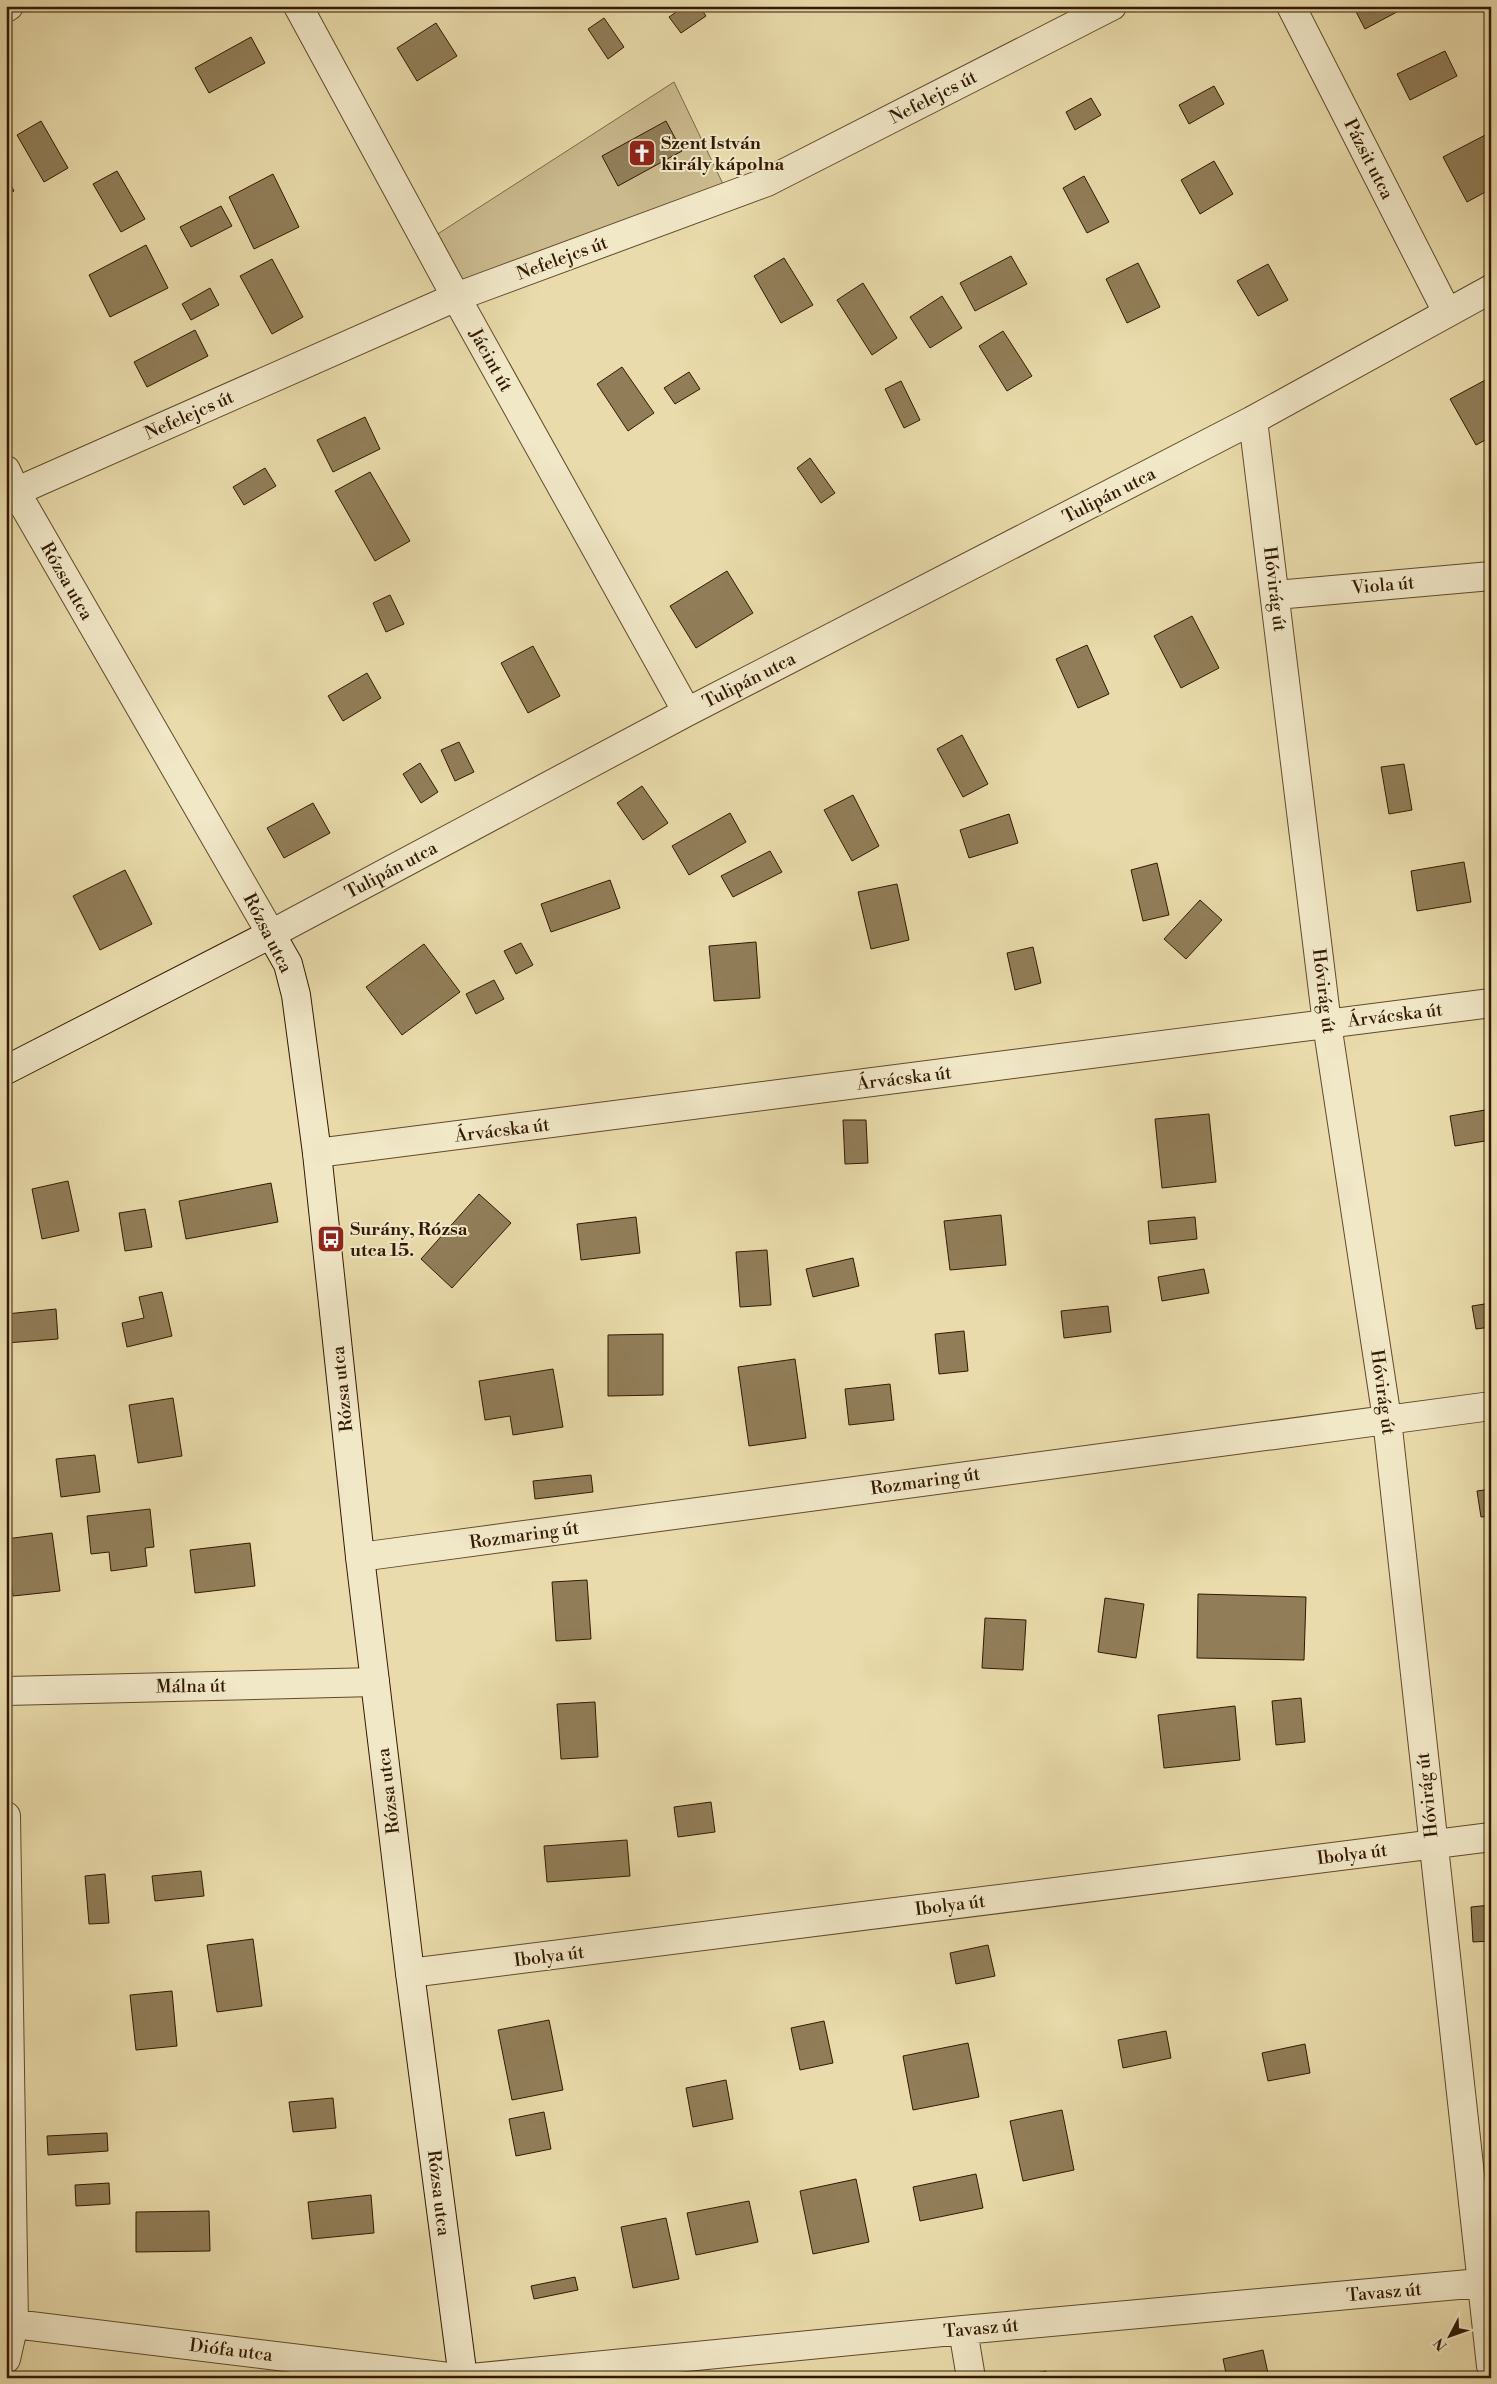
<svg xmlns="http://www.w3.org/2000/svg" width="1497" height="2384" viewBox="0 0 1497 2384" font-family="'Libre Bodoni',serif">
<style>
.green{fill:#caba8e;stroke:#7e6a47}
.building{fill:#917e59;stroke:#321900}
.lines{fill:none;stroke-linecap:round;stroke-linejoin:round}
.street-casing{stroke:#604a2b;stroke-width:30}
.secondary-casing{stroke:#321900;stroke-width:30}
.street{stroke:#f1e8c8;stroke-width:28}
.secondary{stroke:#f1e8c8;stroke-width:28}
.labels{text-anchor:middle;stroke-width:4;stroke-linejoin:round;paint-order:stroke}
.street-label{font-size:18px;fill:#321900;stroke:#f1e8c8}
.poi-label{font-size:18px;font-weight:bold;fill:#321900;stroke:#f1e8c8;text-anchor:start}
</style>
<rect width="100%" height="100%" fill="#e9dbab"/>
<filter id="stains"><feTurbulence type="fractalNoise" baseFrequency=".004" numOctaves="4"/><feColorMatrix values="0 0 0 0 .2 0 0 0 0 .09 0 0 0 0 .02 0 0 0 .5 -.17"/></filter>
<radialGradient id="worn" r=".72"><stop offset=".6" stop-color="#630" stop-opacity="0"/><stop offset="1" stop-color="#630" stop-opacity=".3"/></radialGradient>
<!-- green -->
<path class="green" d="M674,82L723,184L459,288L433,237Z"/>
<!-- building -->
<path class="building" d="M685,6H699L706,16L681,33L669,17Z
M1353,6H1408L1365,29Z
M604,18L624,47L608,59L588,29Z
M436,23L457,56L417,81L397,48Z
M251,37L265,63L209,93L195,68Z
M1445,51L1457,76L1410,100L1397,74Z
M1214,86L1224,104L1189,124L1179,105Z
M1091,98L1101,115L1075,130L1066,112Z
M41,121L68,168L44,182L17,135Z
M666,121L682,151L618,186L602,156Z
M1491,132V189L1467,202L1443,157Z
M1214,161L1233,194L1200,214L1181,180Z
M117,171L145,219L121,232L93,184Z
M273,174L299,227L254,249L229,197Z
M6,176L14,191L6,195Z
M1084,176L1109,222L1087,233L1063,188Z
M221,206L232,226L191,247L180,227Z
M146,245L168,288L110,317L89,275Z
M1011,256L1027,284L975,311L960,283Z
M784,258L813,305L781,323L754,276Z
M272,259L303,317L272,334L240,276Z
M1138,263L1160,307L1127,323L1106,279Z
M1268,264L1288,300L1258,316L1237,281Z
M863,283L897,338L872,355L837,300Z
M210,288L219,305L191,320L182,304Z
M942,296L962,328L930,348L910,317Z
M195,330L208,356L147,387L134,362Z
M1003,331L1032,376L1007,391L979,346Z
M622,367L654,413L628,431L597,384Z
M689,372L700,389L675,404L664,388Z
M1491,377V437L1476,445L1450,399Z
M901,381L920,420L904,428L885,389Z
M365,417L380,449L333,472L317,440Z
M810,458L835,493L821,503L797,468Z
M265,468L276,486L244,505L233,487Z
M370,472L410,541L375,561L335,491Z
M727,571L753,613L696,648L670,606Z
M390,595L404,624L386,632L373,603Z
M1192,616L1219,668L1181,688L1154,636Z
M1087,645L1109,694L1078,708L1056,659Z
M533,646L560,696L528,713L501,663Z
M367,673L381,698L343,721L328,696Z
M962,735L988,784L963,797L937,749Z
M459,742L474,772L455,781L441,750Z
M420,763L438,792L421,803L403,774Z
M1404,764L1412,810L1389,814L1381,767Z
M642,786L668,823L643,840L617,803Z
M853,795L879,846L852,861L824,810Z
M313,803L330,833L284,858L267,828Z
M730,813L746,842L689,875L672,846Z
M1009,814L1018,843L969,858L960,830Z
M770,851L782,872L733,897L721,876Z
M1464,862L1471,902L1417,911L1411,871Z
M1157,863L1169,915L1143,921L1131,870Z
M125,870L152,924L100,950L73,896Z
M610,880L620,908L551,932L541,904Z
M897,884L909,940L871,949L858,892Z
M1200,900L1222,920L1186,959L1164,939Z
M756,942L760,998L714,1001L709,946Z
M521,943L533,965L516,974L504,951Z
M424,944L460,992L402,1035L366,987Z
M1033,947L1041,983L1015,990L1007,953Z
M494,980L504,999L476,1014L466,994Z
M1491,1109V1140L1455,1146L1450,1116Z
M1209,1114L1216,1182L1162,1188L1155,1119Z
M843,1120H866L868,1163L845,1164Z
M68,1181L79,1231L42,1239L32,1189Z
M271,1183L278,1222L186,1239L179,1201Z
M479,1194L511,1223L452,1288L421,1259Z
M145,1209L152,1247L125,1251L119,1213Z
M1001,1215L1006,1265L950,1270L944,1221Z
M636,1217L640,1253L581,1260L577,1224Z
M1195,1217L1197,1239L1150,1244L1148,1221Z
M767,1250L771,1305L740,1307L736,1252Z
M853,1258L859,1286L813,1297L806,1269Z
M1204,1269L1209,1293L1162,1301L1158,1277Z
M162,1292L172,1336L127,1347L122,1323L144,1318L139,1297Z
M1491,1303V1327L1476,1329L1472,1306Z
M1108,1306L1111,1332L1064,1338L1061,1311Z
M56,1309L58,1339L6,1343V1314Z
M964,1331L968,1371L939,1374L935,1334Z
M663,1334V1395L608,1396V1335Z
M795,1359L806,1438L749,1446L738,1367Z
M553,1369L563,1427L513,1435L510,1416L485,1420L479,1381Z
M890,1384L894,1420L849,1425L845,1389Z
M173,1398L182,1456L138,1463L129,1405Z
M95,1455L100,1492L61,1497L56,1459Z
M591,1475L593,1492L535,1499L533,1481Z
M1491,1489V1516L1481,1517L1477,1491Z
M150,1509L154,1547L145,1548L147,1566L111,1571L109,1552L91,1554L87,1516Z
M52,1533L60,1591L13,1596L6,1539Z
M250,1543L255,1586L195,1593L190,1550Z
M587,1580L591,1639L556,1641L552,1582Z
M1198,1594L1306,1597L1304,1660L1197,1658Z
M1105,1598L1144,1604L1136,1658L1098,1652Z
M985,1618L1026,1620L1023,1670L982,1668Z
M1301,1698L1305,1742L1276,1745L1272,1701Z
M595,1702L598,1757L561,1759L557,1704Z
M1235,1706L1240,1760L1164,1768L1158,1715Z
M711,1802L715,1832L678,1837L674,1807Z
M627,1840L630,1876L547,1882L544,1846Z
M201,1871L204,1896L155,1901L152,1876Z
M105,1874L109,1923L89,1924L85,1876Z
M1491,1905V1941L1473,1942L1471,1907Z
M253,1939L262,2006L217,2012L207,1945Z
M988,1945L995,1976L956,1984L950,1953Z
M172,1991L177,2046L136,2050L130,1995Z
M549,2020L563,2090L512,2100L498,2030Z
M824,2021L833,2063L800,2070L791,2028Z
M1166,2031L1171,2058L1123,2068L1118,2040Z
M968,2043L979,2097L913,2110L903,2056Z
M1305,2044L1310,2073L1268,2081L1262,2053Z
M726,2080L733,2119L693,2127L686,2088Z
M333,2098L336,2128L293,2132L289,2102Z
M1062,2110L1074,2170L1023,2181L1010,2121Z
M544,2112L551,2149L516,2156L509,2119Z
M107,2133L108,2151L48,2155L47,2136Z
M976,2174L983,2208L920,2221L913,2187Z
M856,2179L869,2242L813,2254L800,2191Z
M109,2183L110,2204L76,2206L75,2185Z
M371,2195L374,2233L312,2239L308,2202Z
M749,2201L758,2242L696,2255L687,2213Z
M209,2211L210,2251L136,2252V2212Z
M666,2218L679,2279L633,2288L621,2227Z
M575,2277L578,2290L534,2299L531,2286Z
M1263,2350L1269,2378H1227L1223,2359Z
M1046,2371L1048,2378H1020V2376Z"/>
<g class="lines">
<!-- street casing -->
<g class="street-casing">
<path id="street" d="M298,6L456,297L687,712
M1291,6L1447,312
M6,8L9,6
M1253,420L1327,1024L1387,1419L1491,2366
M6,470L16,492L271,934L687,712L1253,420L1491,289
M6,496L456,297L767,182L1112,6
M1276,595L1491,576
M317,1153L1491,1003
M360,1557L1491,1406
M6,1691L375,1682
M6,1816L14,2324L6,2359
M410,1973L1491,1837
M6,2323L457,2378
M963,2330L971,2378
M471,2378L963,2330L1491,2282"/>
</g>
<!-- secondary casing -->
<g class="secondary-casing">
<path id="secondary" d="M6,1070L271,934L288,964L296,995L317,1153L360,1557L410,1973L463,2378"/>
</g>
<!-- street -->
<use href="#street" class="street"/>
<!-- secondary -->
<use href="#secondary" class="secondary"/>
</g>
<!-- icons -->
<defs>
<g id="church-square" transform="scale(1.4375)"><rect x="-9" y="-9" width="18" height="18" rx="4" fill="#8f2418" stroke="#f1e8c8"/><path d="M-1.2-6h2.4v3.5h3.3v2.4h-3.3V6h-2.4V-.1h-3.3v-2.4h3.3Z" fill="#fff"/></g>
<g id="bus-square" transform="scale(1.4375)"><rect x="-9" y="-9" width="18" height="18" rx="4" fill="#8f2418" stroke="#f1e8c8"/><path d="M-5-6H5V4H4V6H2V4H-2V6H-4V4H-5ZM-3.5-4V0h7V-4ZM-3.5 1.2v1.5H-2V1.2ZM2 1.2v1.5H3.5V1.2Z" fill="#fff"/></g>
</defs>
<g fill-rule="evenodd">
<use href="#church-square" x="642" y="153"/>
<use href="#bus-square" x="331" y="1239"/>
</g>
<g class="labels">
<!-- street labels -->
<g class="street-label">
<text transform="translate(933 97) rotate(-27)" y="6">Nefelejcs út</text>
<text transform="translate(1369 159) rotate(63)" y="6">Pázsit utca</text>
<text transform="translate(562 258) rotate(-20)" y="6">Nefelejcs út</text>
<text transform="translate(491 360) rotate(61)" y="6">Jácint út</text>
<text transform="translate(189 415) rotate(-24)" y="6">Nefelejcs út</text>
<text transform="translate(1109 495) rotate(-27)" y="6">Tulipán utca</text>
<text transform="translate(67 581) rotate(60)" y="6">Rózsa utca</text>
<text transform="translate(1383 585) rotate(-5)" y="6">Viola út</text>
<text transform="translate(1275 589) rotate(83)" y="6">Hóvirág út</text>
<text transform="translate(749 680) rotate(-27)" y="6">Tulipán utca</text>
<text transform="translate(391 870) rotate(-28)" y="6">Tulipán utca</text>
<text transform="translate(268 933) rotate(63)" y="6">Rózsa utca</text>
<text transform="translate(1324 991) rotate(83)" y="6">Hóvirág út</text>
<text transform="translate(1395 1015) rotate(-7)" y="6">Árvácska út</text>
<text transform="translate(904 1078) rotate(-7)" y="6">Árvácska út</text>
<text transform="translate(502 1130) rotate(-7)" y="6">Árvácska út</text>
<text transform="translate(342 1389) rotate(-96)" y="6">Rózsa utca</text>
<text transform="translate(1383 1392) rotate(82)" y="6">Hóvirág út</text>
<text transform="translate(925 1481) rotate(-8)" y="6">Rozmaring út</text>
<text transform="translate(524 1535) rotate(-8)" y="6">Rozmaring út</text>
<text transform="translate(191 1686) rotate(-1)" y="6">Málna út</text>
<text transform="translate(388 1791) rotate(-97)" y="6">Rózsa utca</text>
<text transform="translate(1427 1795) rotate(-96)" y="6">Hóvirág út</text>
<text transform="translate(1352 1854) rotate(-7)" y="6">Ibolya út</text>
<text transform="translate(950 1905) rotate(-7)" y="6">Ibolya út</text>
<text transform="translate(549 1956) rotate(-7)" y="6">Ibolya út</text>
<text transform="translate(439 2193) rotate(83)" y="6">Rózsa utca</text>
<text transform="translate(1384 2292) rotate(-5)" y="6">Tavasz út</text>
<text transform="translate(981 2328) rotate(-5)" y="6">Tavasz út</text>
<text transform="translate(231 2350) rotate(7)" y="6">Diófa utca</text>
</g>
<!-- poi labels -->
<g class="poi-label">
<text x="661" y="149">Szent István<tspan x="661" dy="21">király kápolna</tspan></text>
<text x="350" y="1235">Surány, Rózsa<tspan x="350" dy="21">utca 15.</tspan></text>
</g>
</g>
<!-- margin -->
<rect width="1497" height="2384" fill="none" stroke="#e9dbab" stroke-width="25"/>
<rect x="8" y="8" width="1482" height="2369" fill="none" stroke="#321900" stroke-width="2.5"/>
<rect x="12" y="12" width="1472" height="2359" fill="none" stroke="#321900"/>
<!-- north arrow -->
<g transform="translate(1450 2336) rotate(229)" stroke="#f1e8c8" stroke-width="4" paint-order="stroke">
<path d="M0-4L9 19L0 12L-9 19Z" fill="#321900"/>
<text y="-8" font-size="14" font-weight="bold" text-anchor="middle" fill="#321900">N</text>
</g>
<rect width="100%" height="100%" filter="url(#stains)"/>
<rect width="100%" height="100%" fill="url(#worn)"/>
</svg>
